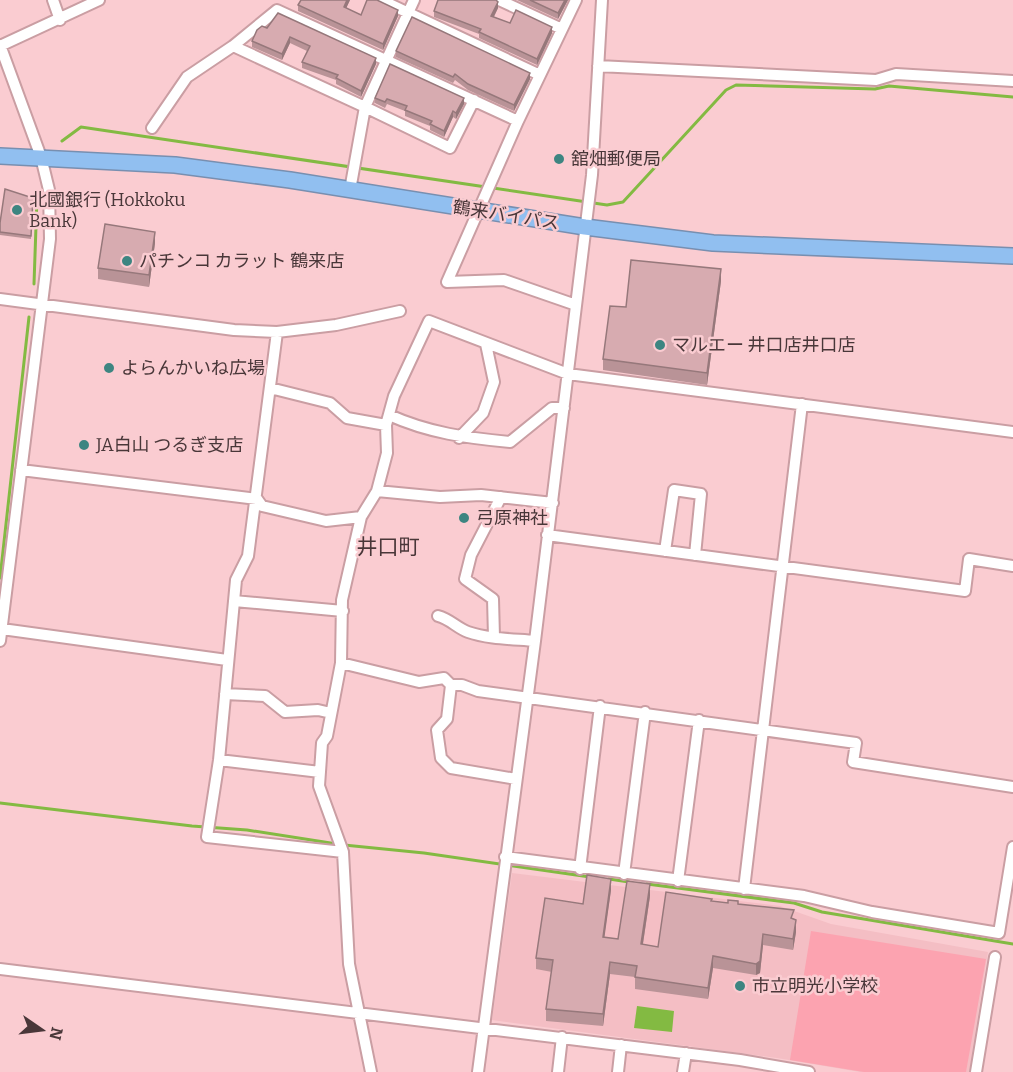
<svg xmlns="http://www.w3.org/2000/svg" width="1013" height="1072" viewBox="0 0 1013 1072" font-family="Bitter,'Noto Sans JP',serif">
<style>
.built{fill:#f4bec4}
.green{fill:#fca3b0}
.water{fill:#83ba42}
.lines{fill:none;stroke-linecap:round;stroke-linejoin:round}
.stream{stroke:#83ba42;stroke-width:3}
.minor-casing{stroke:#ca9ea3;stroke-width:14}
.highway-casing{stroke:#788fb0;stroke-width:18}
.minor{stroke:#fff;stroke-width:10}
.highway{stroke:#91bff0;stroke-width:15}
.wall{fill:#b99397}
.shaded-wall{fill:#96787b}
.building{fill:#d7abb0;stroke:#96787b;stroke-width:1.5}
.poi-dot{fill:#3d8581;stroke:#faccd1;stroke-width:2}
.labels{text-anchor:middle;stroke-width:5;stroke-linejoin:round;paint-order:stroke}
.poi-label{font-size:18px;fill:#493739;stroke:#faccd1;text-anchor:start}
.street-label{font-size:18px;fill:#493739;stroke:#faccd1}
.quarter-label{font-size:21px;fill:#493739;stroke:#faccd1}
</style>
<rect width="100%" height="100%" fill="#faccd1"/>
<!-- built -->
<path class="built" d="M512,873L780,906L831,924L988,952L969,1072H860L777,1058L492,1020Z"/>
<!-- green -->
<path class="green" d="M811,931L986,959L966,1072H864L790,1060Z"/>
<!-- water -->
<path class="water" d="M637,1006L674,1011L672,1032L634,1028Z"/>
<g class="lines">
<!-- stream -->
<path class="stream" d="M62,141L81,127L486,187
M493,188L607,205L623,202L726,90L736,85L875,89L889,86L1013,97
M34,284L37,197
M0,578L29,317
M0,803L192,826L247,830L337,844
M344,845L424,853L590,877
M609,879L629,882
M647,884L794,903L822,912L1013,944"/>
<!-- minor casing -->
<g class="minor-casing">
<path id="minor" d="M53,0L60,20
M381,0L540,75
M499,0L562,29
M576,0L518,121L447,282L504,280L576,305
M0,45L41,157L49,190L50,239L0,641
M0,46L99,0
M233,46L277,10L518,121
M598,66L876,80L896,74L1013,81
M152,128L187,77L233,46L365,107L414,0
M350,190L365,107L450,148L474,100
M0,299L234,330L277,332L336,325L400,311
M277,332L248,556L236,580L219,760L207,837L343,852
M270,388L330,403L347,418L386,425
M389,415C429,433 467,438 510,442L552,408H564
M459,438L483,413L494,382L486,344
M21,470L257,499L262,506L326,521L361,517
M377,491L440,497L481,495L553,503
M547,535L965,591L969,559L1013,566
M665,551L674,490L701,494L695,555
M234,601L343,611
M438,616C450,619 457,628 468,632C488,639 513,639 535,641
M2,629L227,660
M494,637L493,599L465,579L471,555L501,497
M341,663L419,682L444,678L451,685
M225,694L265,696L285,712L318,710L331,713
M219,760L320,772
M516,779L451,768L441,758L437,730L447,719L451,685H462L478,691L856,743L853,762L1013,787
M505,857L804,896L872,912L999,933L1013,847
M580,869L600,706
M624,874L645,712
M678,881L699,720
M744,889L802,404
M0,969L740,1060L809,1072
M371,1072L349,964L343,852L319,786L322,743L327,736L341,663L342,600L361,517L377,491L387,453L386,425L394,396L429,321L568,374L1013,432
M478,1072L535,641L592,175L602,0
M558,1072L562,1037
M618,1072L621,1045
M683,1072L686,1053
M976,1072L995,957"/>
</g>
<!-- highway casing -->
<g class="highway-casing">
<path id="highway" d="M0,156L175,165L290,180L585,227L713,243L1013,256"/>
</g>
<!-- minor -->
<use href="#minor" class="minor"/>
<!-- highway -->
<use href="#highway" class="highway"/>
</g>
<!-- wall -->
<path class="wall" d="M301,0H350L346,8L361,15L398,16L383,50L298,11V5Z
M517,0H568L558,19Z
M498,8L494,17L510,23L552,33L537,65L479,38V34L434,17V11Z
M262,26L376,64L361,97L336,84V80L302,68V62L307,51L290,43L282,60L252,47V41Z
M396,51L530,79L514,111L468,90L455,80L453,83L396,57Z
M375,98L464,104L456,119L453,117L444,137L430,130V126L405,116V111L387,104L385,108L375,103Z
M33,198L31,239L0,235V223Z
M155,243L149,287L98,279V268Z
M721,281L707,385L603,370V359L626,307Z
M611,890L604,937L618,939L650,896L643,944L658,947L712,901L738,904L794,919L796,932L793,950L763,945L760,973L756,975L713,968L708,999L635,989V977L610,974L603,1026L546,1021V1009L552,972L536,969V958L583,904Z"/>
<!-- shaded-wall -->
<path class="shaded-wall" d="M347,0H350L344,13V7Z
M565,0H568L558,19V13Z
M498,2V8L491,22V16Z
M398,10V16L383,50V44Z
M552,27V33L537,65V59Z
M290,37V43L282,60V54Z
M376,58V64L361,97V91Z
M530,73V79L514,111V105Z
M464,98V104L456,119V113Z
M453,111V117L444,137V131Z
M155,232V243L149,287V275Z
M721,269V281L707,385V373Z
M611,879V890L603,948V937Z
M650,884V896L641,956V944Z
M796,920V932L793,950V939Z
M763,934V945L760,973L756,975V964Z
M713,956V968L708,999V988Z
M610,962V974L603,1026V1014Z"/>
<!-- building -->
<path class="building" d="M301,0H347L344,7L361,15L367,0H377L398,10L383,44L298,5Z
M438,0H496L498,2L491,16L510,23L516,10L552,27L537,59L479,32L481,29L434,11Z
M530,0H565L558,13Z
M278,13L376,58L361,91L336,78L338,75L302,62L310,46L290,37L282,54L252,41L257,30L262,26L267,28Z
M412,17L530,73L514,105L468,84L455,74L453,77L396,51Z
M390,64L464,98L456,113L453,111L444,131L430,124L432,121L405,110L407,106L387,99L385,102L375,98Z
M5,189L33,198L31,236L0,232V223Z
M105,224L155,232L149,275L98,268Z
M631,260L721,269L707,373L603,359L610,306L626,307Z
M587,875L611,879L603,937L618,939L627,881L650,884L641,944L658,947L666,892L712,899L711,901L728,903V900L738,901V904L794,910L791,918L796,920L793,939L763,934L760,961L756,964L713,956L708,988L635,977L637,966L610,962L603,1014L546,1009L553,960L536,958L545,898L583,904Z"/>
<!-- markers -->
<g class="poi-dot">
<circle cx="559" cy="159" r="6"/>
<circle cx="17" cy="210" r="6"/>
<circle cx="127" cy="261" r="6"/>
<circle cx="660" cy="345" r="6"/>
<circle cx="109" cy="368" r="6"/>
<circle cx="84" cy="445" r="6"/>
<circle cx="464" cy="518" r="6"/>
<circle cx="740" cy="986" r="6"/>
</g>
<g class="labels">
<!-- poi labels -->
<g class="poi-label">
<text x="571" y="165">舘畑郵便局</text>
<text x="29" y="206">北國銀行 (Hokkoku<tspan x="29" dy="21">Bank)</tspan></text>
<text x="139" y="267">パチンコ カラット 鶴来店</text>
<text x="672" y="351">マルエー 井口店井口店</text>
<text x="121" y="374">よらんかいね広場</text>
<text x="96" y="451">JA白山 つるぎ支店</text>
<text x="476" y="524">弓原神社</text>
<text x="752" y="992">市立明光小学校</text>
</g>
<!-- street labels -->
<g class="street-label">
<text transform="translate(506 215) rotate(9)" y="6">鶴来バイパス</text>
</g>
<!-- quarter labels -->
<g class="quarter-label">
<text x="388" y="554">井口町</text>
</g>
</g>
<!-- north arrow -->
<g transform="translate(42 1030) rotate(104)" stroke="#faccd1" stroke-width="4.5" paint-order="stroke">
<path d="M0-4.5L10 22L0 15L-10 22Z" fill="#493739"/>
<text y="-9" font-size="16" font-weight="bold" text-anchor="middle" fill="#493739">N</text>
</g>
</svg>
